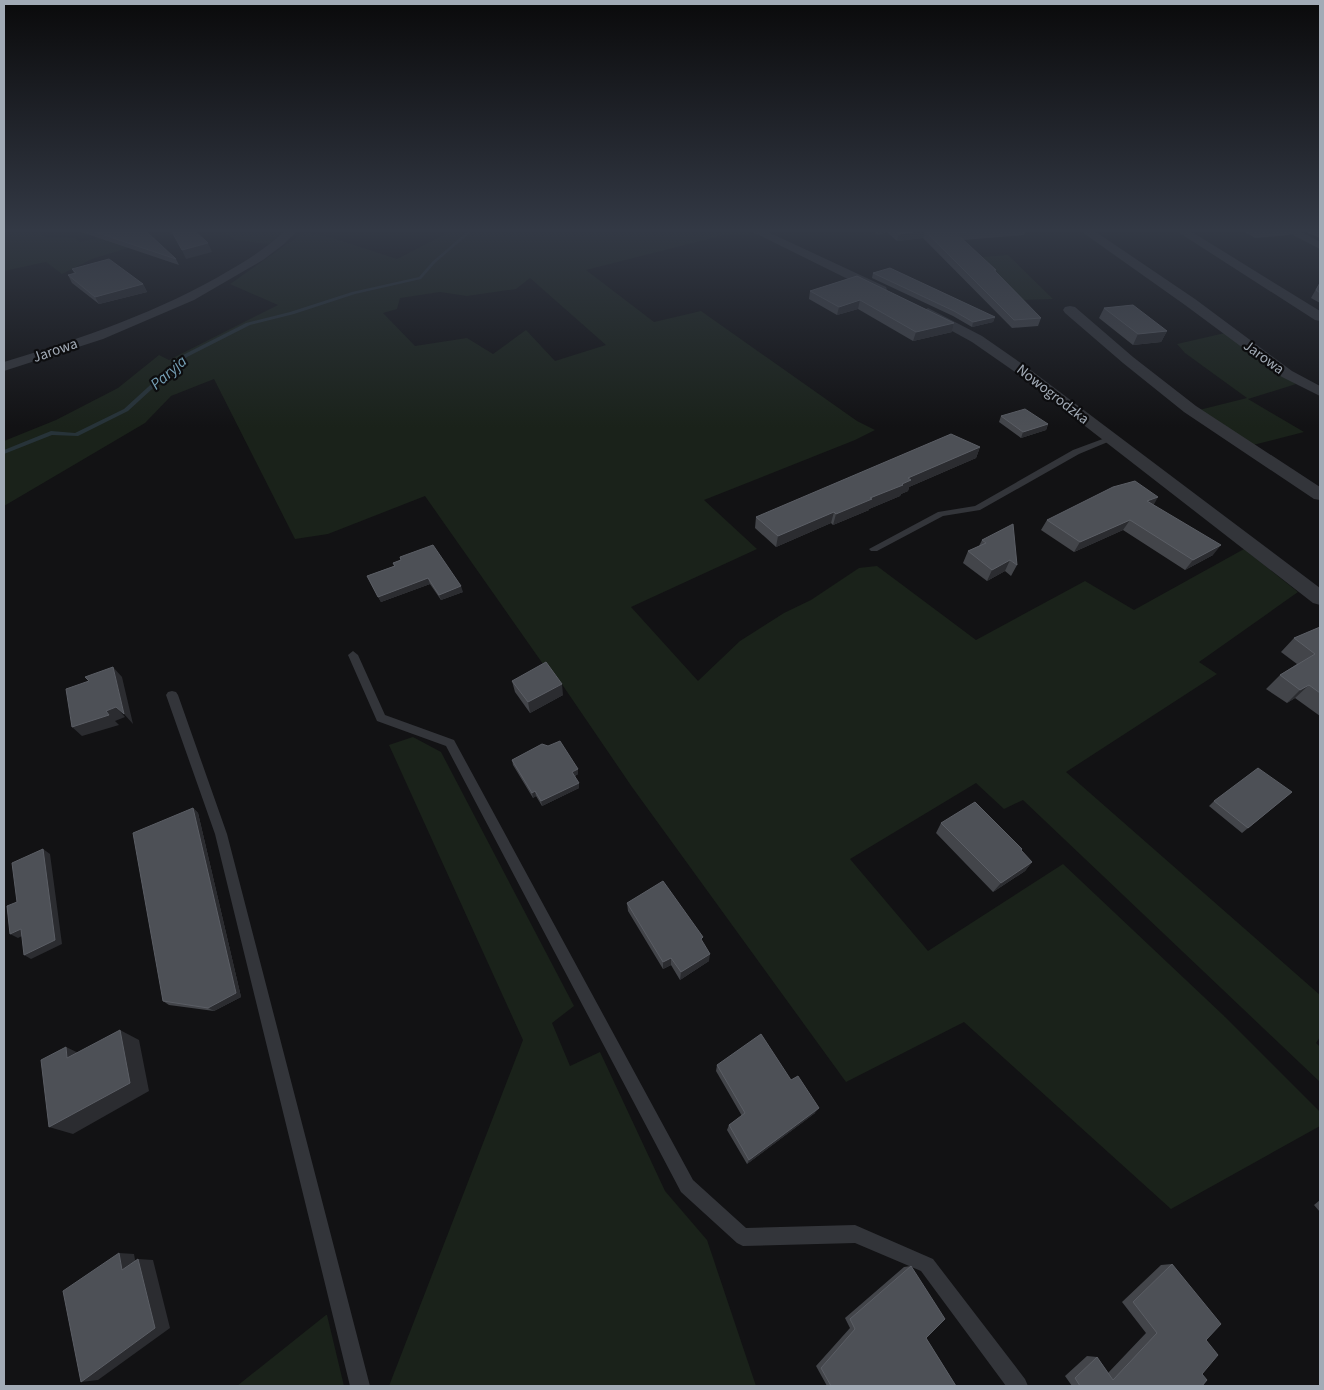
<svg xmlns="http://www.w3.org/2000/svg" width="1324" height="1390" viewBox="0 0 1324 1390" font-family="'Source Sans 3',sans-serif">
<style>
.green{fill:#1a221a;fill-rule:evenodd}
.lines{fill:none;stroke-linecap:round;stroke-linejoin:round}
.stream{fill:#273339;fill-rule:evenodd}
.lane{fill:#33353a;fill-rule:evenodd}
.street{fill:#33353a;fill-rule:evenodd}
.wall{fill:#43454a}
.shaded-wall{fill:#2b2c30}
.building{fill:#4d5056;stroke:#5b5e65}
.labels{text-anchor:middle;stroke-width:4.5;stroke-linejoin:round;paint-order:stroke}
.far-street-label{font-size:15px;fill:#a2abb6;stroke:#0d0d0f}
.far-water-label{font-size:16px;font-style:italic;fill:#759fb5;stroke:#0d0d0f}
</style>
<rect width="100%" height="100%" fill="#121214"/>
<!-- green -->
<path class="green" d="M4,232H43L45,237L75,238L80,242L115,233L131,247L92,259L62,274L46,262L4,271Z
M223,232H282L269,244L235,240Z
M304,232L333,238L397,259L449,232H749L748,235L728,234L586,270L654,322L701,311L857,421L875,430L855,440L704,500L757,549L631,607L698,681L740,641L784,613L811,600L859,568L877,566L976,640L1085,581L1134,610L1244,549L1298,592L1199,662L1217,674L1066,772L1320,995V1037L1316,1043L1320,1047V1082L1023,800L1004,809L976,783L850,859L928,951L1063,864L1223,1015L1320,1112V1126L1171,1209L964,1022L846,1082L632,787L555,674L543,664L425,496L328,534L295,539L214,379L171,396L145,423L4,506V441L56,420L118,388L159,355L169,360L278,305L230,284ZM530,278L606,345L555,361L526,330L493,354L467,338L415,346L383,313L397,309L400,298L440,292L467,296L516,289Z
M1008,255L1053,299L1019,300L982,257Z
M1225,333L1296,384L1248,399L1304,432L1253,445L1199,410L1247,398L1185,353L1177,344Z
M413,737L441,752L574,1006L552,1023L570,1066L600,1052L665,1191L707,1240L756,1386H389L523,1040L389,745Z
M327,1315L344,1386H237L326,1315Z"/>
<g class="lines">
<!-- stream -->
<path class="stream" d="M467,232H471L435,263L421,279L355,294L294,314L250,325L187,357L128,411L78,436L52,435L4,454V450L51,431L75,433L124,409L183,355L246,323L290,312L352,292L419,277L433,261Z"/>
<!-- lane -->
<path class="lane" d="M167,232L180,234L194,232L180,238Z
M1108,437L1115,439L1079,454L980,510L943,516L877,551H871L869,549L938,512L975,506L1073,450Z
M353,651L358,655L385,715L454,740L693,1180L746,1228L855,1225L933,1259L1025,1379L1028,1386H1006L921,1271L855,1243L743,1246L737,1243L681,1192L446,746L377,721L348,655Z
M172,691L176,692L178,695L227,834L370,1386H350L215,834L166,695L168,692Z"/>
<!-- street -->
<path class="street" d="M283,232H296L284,244L263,260L194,300L103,339L4,371V362C82,338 160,312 230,270C249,259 268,247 283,232Z
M753,232H768L886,287L887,290L881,294L876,293Z
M1082,232H1096L1195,299L1292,371L1320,386V396L1282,377L1185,305Z
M1178,232H1192L1320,311V321L1315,320Z
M1287,232H1302L1320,242V249Z
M1070,306L1075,307L1133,357L1196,406L1320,487V500L1314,499L1184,412L1123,363L1065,313L1063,310L1065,307Z
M928,308L982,336L1028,368L1320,588V605L1313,603L1018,374L972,342L923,315L921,312Z"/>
</g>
<!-- wall -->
<path class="wall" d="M81,232H147L176,259L179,265Z
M874,232H1025L1024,235L963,240L996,270V272L1041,318L1038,326L1012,328L923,238L897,241L887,232L877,235Z
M1245,232H1291L1289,235L1255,238Z
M1306,232H1320V238Z
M72,269L143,284L147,292L99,304L72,283L68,275L74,273Z
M873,273L995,317L993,322L972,327L953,316L872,278Z
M857,276L954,323L952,332L913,341L858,309L837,315L809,299L810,291Z
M1320,282V303L1311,298Z
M1104,308L1167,331L1161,342L1133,345L1099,318Z
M1001,416L1048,424L1046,430L1021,438L999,422Z
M980,447L976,458L909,487L908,491L901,494L900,496L869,509V510L833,525L831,523L776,547L755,528L756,517Z
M1154,505L1213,555L1185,570L1123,530L1074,552L1041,530L1047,520Z
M982,540L1017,565L1011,576L1005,571L987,581L963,563L968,551L979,546Z
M400,557L463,592L441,600L430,584L381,602L367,576L394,566L393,563L401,560Z
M1320,628V716L1295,698L1287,703L1266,689L1280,675L1297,664L1281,652L1294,638Z
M512,681L563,695L530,713L515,692Z
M512,760L578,774L575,776L579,788L542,806L536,796L533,798L513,765Z
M1292,792L1242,833L1209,806L1214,801Z
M193,808L198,813L241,997L214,1011L169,1005L163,1001Z
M941,823L1022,849L1021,851L1032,862L1025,871L993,892L936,833Z
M627,903L702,941L709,961L680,980L671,965L663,969L628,911Z
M717,1065L791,1080L815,1113L747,1164L727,1130L729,1125L742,1116L716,1071Z
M1320,1200V1212L1314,1205Z
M1172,1264L1206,1340L1202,1374V1386H1072L1065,1376L1087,1356L1097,1357L1108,1373L1146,1333L1122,1302L1161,1265Z
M911,1266L926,1338L956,1386H827L816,1366L850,1328L845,1318L904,1267Z"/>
<!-- shaded-wall -->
<path class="shaded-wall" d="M878,232H887L877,235Z
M913,232H925L923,238L897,241L899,234Z
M208,243L212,252L186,259L182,250Z
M143,284L147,292L99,304L95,297Z
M860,300L858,309L837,315L839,307Z
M995,317L993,322L972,327L973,322Z
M954,323L952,332L913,341L916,332Z
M1167,331L1161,342L1133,345L1138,334Z
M1048,424L1046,430L1021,438L1023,432Z
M980,447L976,458L909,487L908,491L901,494L900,496L869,509V510L833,525L836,514L902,484L908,478Z
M1158,497L1152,508L1147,501Z
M834,512L831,523L776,547L778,536Z
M1130,520L1123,530L1074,552L1080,542Z
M1221,545L1213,555L1185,570L1193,560Z
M1010,560L1005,571L987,581L992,570Z
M428,578L430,584L381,602L378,597Z
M461,586L463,592L441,600L439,595Z
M113,667L122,677L133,724L124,714Z
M562,684L563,695L530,713L528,702Z
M1309,685L1295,698L1287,703L1300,690Z
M116,707L125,717L115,721L119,725L82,736L72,727L106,711Z
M578,769V774L573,777L572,772Z
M579,783V788L542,806L541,801Z
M535,791L536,796L533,798L532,793Z
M193,808L198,813L241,997L214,1011L208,1008Z
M43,849L50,854L62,944L31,959L24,955Z
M1032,862L1025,871L993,892L1001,883Z
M21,929L28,933L18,938L10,934Z
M710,954L709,961L680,980L681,972Z
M671,958V965L663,969V962Z
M120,1030L139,1040L149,1091L73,1134L49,1127Z
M66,1047L87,1057L67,1058Z
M819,1108L815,1113L747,1164L749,1160Z
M119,1253L134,1254L137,1271L122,1270Z
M138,1259L153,1260L170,1328L98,1380L81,1382Z"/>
<!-- building -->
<path class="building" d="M95,232H147L176,259Z
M172,232H196L208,243L182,250Z
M897,232H913L899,234Z
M926,232H966L956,233L996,270H994L1041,318L1014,320Z
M109,259L143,284L95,297L68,275L76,273L72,269Z
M890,268L995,317L973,322L954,311L873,273Z
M857,276L954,323L916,332L860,300L839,307L810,291Z
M1320,283V293L1316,290Z
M1133,305L1167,331L1138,334L1104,308Z
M1025,409L1048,424L1023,432L1001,416Z
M951,434L980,447L908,478L911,480L902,484L903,485L870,498L872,499L836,514L834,512L778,536L756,517Z
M1135,481L1158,497L1147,501L1221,545L1193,560L1130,520L1080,542L1047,520L1113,487Z
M1013,524L1017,565L1010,560L992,570L968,551L986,543L982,540Z
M433,545L461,586L439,595L428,578L378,597L367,576L395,566L393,563L401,560L400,557Z
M1320,627V693L1309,685L1300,690L1280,675L1315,654L1294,638Z
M546,662L562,684L528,702L512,681Z
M113,667L124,714L116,707L106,711L109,715L72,727L66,689L89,681L85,677Z
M560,741L578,769L572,772L579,783L541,801L535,791L532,793L512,760L542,744L548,746Z
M1258,768L1292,792L1248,828L1214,801Z
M975,802L1022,849L1021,850L1032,862L1001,883L941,823Z
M193,808L236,993L208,1008L163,1001L133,833Z
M43,849L55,940L24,955L21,929L10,934L7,906L17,902L12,863Z
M663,881L703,937L701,939L710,954L681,972L671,958L663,962L627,903Z
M120,1030L130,1083L49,1127L41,1060L66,1047L67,1058Z
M761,1034L791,1080L798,1076L819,1108L749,1160L729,1125L745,1113L717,1065Z
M119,1253L122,1270L138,1259L155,1328L81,1382L63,1291Z
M1172,1264L1221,1324L1206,1340L1218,1355L1202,1374L1207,1380L1202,1386H1080L1075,1378L1097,1357L1113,1380L1157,1333L1133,1302Z
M911,1266L945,1319L926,1338L956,1386H831L821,1368L855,1329L850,1319Z"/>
<!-- sky -->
<linearGradient id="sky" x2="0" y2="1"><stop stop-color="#0a0a0b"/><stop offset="0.54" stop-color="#333945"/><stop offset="1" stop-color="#333945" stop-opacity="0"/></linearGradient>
<rect width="1324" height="427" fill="url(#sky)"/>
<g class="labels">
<!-- far-street labels -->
<g class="far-street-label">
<text transform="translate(55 350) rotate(-19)" y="5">Jarowa</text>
<text transform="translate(1264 357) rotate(36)" y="5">Jarowa</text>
<text transform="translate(1053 394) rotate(38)" y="5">Nowogrodzka</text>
</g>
<!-- far-water labels -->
<g class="far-water-label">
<text transform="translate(168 372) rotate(-41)" y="6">Paryja</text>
</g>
</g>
<!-- border -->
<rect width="1324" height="1390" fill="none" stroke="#a2abb6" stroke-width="10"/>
</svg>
